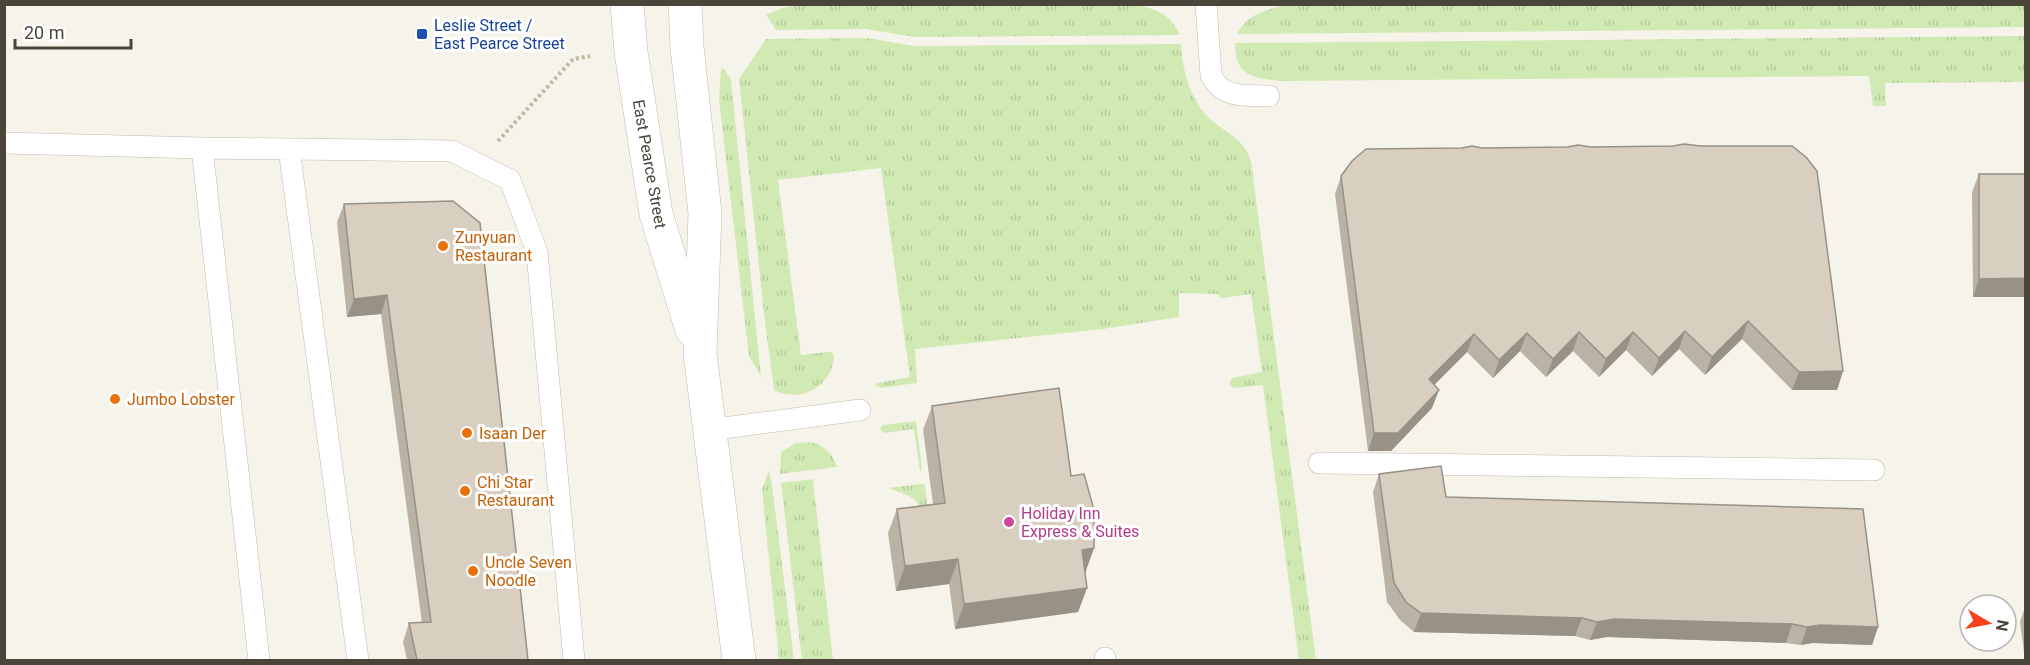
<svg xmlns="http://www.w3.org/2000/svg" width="2030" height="665" viewBox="0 0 2030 665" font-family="Roboto,sans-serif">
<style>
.grass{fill:url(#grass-tufts)}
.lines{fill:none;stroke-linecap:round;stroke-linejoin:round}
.lane-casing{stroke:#c2bbad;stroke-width:22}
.street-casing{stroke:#c2bbad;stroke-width:34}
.path{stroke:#c3b79f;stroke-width:4;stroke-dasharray:3 3;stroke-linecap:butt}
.lane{stroke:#fff;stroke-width:21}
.street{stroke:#fff;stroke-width:33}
.wall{fill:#bab2a5}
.shaded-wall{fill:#979186}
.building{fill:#d8cfc0;stroke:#979186;stroke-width:1.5}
.transit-dot{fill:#1a4fb4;stroke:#fff;stroke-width:2}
.food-dot{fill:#e8710a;stroke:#fff;stroke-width:2}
.hotel-dot{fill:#d1479c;stroke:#fff;stroke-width:2}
.labels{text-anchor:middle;stroke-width:6;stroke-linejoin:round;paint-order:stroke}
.transit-label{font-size:16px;fill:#164399;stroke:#fff;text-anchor:start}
.street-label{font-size:16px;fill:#4a4439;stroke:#fff}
.food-label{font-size:16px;fill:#c56008;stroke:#fff;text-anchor:start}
.hotel-label{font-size:16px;fill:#b23c85;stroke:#fff;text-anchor:start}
</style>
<defs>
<pattern id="grass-tufts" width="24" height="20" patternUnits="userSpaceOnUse" patternTransform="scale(1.5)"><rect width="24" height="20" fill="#d1eab4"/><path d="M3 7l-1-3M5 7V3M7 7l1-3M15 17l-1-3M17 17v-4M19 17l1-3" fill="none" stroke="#b5ca9c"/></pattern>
</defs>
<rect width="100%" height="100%" fill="#f6f3eb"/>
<!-- grass -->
<path class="grass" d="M970,4L1134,5C1155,8 1171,14 1180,35L915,37L865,29L776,30L766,15L782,8L796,6Z
M1417,5L2025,4L2026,27L1237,34C1247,15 1262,11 1281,6Z
M2025,36V82L1885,83L1886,106H1873L1869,76L1281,81C1252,78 1235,76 1235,43Z
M867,38L914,46L1181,44C1182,69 1190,99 1209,118C1225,133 1244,138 1251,161L1316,660H1299L1263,385L1234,388L1229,384L1232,378L1262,372L1251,294L1222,298L1220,297L1218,294L1179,293V317L1103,329L915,349L917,383L880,388L875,385L877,383L910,377L881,168L778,180L801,355L828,352H832L834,356C833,386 800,404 774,390L764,314L739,79L766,39Z
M721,68L725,70L731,80L761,377L749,356L719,100Z
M916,421L922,468L920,472L914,429L884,433L881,431L880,428L883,425Z
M809,442C824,445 832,452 837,467L780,474L781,452L796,443Z
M769,470L772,485L794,660H779L762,490Z
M813,479L833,660H802L781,483Z
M921,484H924L925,487L930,524L916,501L909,496L888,488Z"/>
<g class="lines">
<!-- lane casing -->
<g class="lane-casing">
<path id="lane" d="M1206,4L1211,75C1222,99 1246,95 1269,96
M4,143L202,148L259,660
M202,148L452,151L510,180L537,252L574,660
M289,149L358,660
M709,430L860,410
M1319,463L1874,470
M1105,660V658"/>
</g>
<!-- street casing -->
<g class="street-casing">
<path id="street" d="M627,4L631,52L656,214L692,330
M685,4L687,47L705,213L700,354L739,660"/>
</g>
<!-- path -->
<path class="path" d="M498,141L573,59L590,56"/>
<!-- lane -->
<use href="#lane" class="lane"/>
<!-- street -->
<use href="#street" class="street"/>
</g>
<!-- wall -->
<path class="wall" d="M1462,148L1843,371L1837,390H1792L1742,339L1705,375L1679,349L1652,376L1626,350L1599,377L1573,351L1546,377L1520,351L1493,378L1467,352L1434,385L1432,408L1391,451H1368L1335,194L1341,176Z
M1979,174H2025V297H1973L1972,192Z
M453,201L528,660H407L403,642L409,623H422L381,314L347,317L337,222L344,204Z
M932,406L1071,476L1094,548L1085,573L1087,588L1078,612L955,629L949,584L896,591L888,533L897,509L933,504L923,430Z
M1379,474L1446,497L1878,627L1872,645L1813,643L1801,645L1786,643L1607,637L1590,640L1575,636L1414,632L1400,620L1387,602L1373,492Z
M2025,607V660L2020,622Z"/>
<!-- shaded-wall -->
<path class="shaded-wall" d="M2025,278V297H1973L1979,279Z
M387,295L381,314L347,317L354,299Z
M1748,321L1742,339L1705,375L1712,357Z
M1685,331L1679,349L1652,376L1659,358Z
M1579,332L1573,351L1546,377L1553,359Z
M1633,332L1626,350L1599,377L1606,359Z
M1527,333L1520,351L1493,378L1499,360Z
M1474,334L1467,352L1422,397L1429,379Z
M1843,371L1837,390H1792L1799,372Z
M1439,390L1432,408L1391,451H1368L1374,433Z
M1094,548L1085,573L1082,550Z
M958,559L949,584L896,591L905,566Z
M1087,588L1078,612L955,629L964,604Z
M1421,613L1582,618L1575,636L1414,632Z
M1614,619L1792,624L1786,643L1607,637L1590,640L1597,622Z
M1820,625L1878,627L1872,645L1813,643L1801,645L1807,627Z"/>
<!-- building -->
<path class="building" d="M1684,144L1701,146H1792L1806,157L1817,171L1843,371L1799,372L1748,321L1712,357L1685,331L1659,358L1633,332L1606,359L1579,332L1553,359L1527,333L1499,360L1474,334L1429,379L1439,390L1398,433H1374L1341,176L1352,161L1366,149L1462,148L1472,146L1482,148L1567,147L1578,145L1591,147L1673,146Z
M1979,174H2025V278L1979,279Z
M453,201L480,223L528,660H417L409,623L431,622L387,295L354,299L344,204Z
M1059,388L1071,476L1084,474L1094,510V548L1082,550L1087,588L964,604L958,559L905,566L897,509L945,503L932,406Z
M1441,466L1446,497L1863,509L1878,627L1820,625L1807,627L1792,624L1614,619L1597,622L1582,618L1421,613L1406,602L1394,583L1379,474Z"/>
<!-- markers -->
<rect class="transit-dot" x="416" y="28" width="12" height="12" rx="3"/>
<g class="food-dot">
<circle cx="443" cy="246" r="6"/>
<circle cx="115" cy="399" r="6"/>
<circle cx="467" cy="433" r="6"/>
<circle cx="465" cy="491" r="6"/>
<circle cx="473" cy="571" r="6"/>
</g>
<circle class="hotel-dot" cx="1009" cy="522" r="6"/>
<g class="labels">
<!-- transit labels -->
<g class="transit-label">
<text x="434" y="31">Leslie Street /<tspan x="434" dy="18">East Pearce Street</tspan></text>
</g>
<!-- street labels -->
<g class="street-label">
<text transform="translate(650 164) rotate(80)" y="6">East Pearce Street</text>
</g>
<!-- food labels -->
<g class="food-label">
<text x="455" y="243">Zunyuan<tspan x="455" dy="18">Restaurant</tspan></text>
<text x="127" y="405">Jumbo Lobster</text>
<text x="479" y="439">Isaan Der</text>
<text x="477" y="488">Chi Star<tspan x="477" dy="18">Restaurant</tspan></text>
<text x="485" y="568">Uncle Seven<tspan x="485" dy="18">Noodle</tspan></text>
</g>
<!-- hotel labels -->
<g class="hotel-label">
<text x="1021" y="519">Holiday Inn<tspan x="1021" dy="18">Express &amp; Suites</tspan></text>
</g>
</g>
<!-- border -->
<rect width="2030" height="665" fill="none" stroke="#4a4439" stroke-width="12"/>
<!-- north arrow -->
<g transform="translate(1988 623) rotate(100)"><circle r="28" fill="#ffffff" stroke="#b7b4b0" stroke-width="1.5"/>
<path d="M0-4.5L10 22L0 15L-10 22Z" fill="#fb401d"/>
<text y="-9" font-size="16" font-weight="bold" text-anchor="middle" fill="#4a4439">N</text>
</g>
<!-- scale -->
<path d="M15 39v9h116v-9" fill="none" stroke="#4a4439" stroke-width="3"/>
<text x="24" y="39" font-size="18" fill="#4a4439" stroke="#ffffff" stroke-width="4.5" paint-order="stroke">20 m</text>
</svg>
